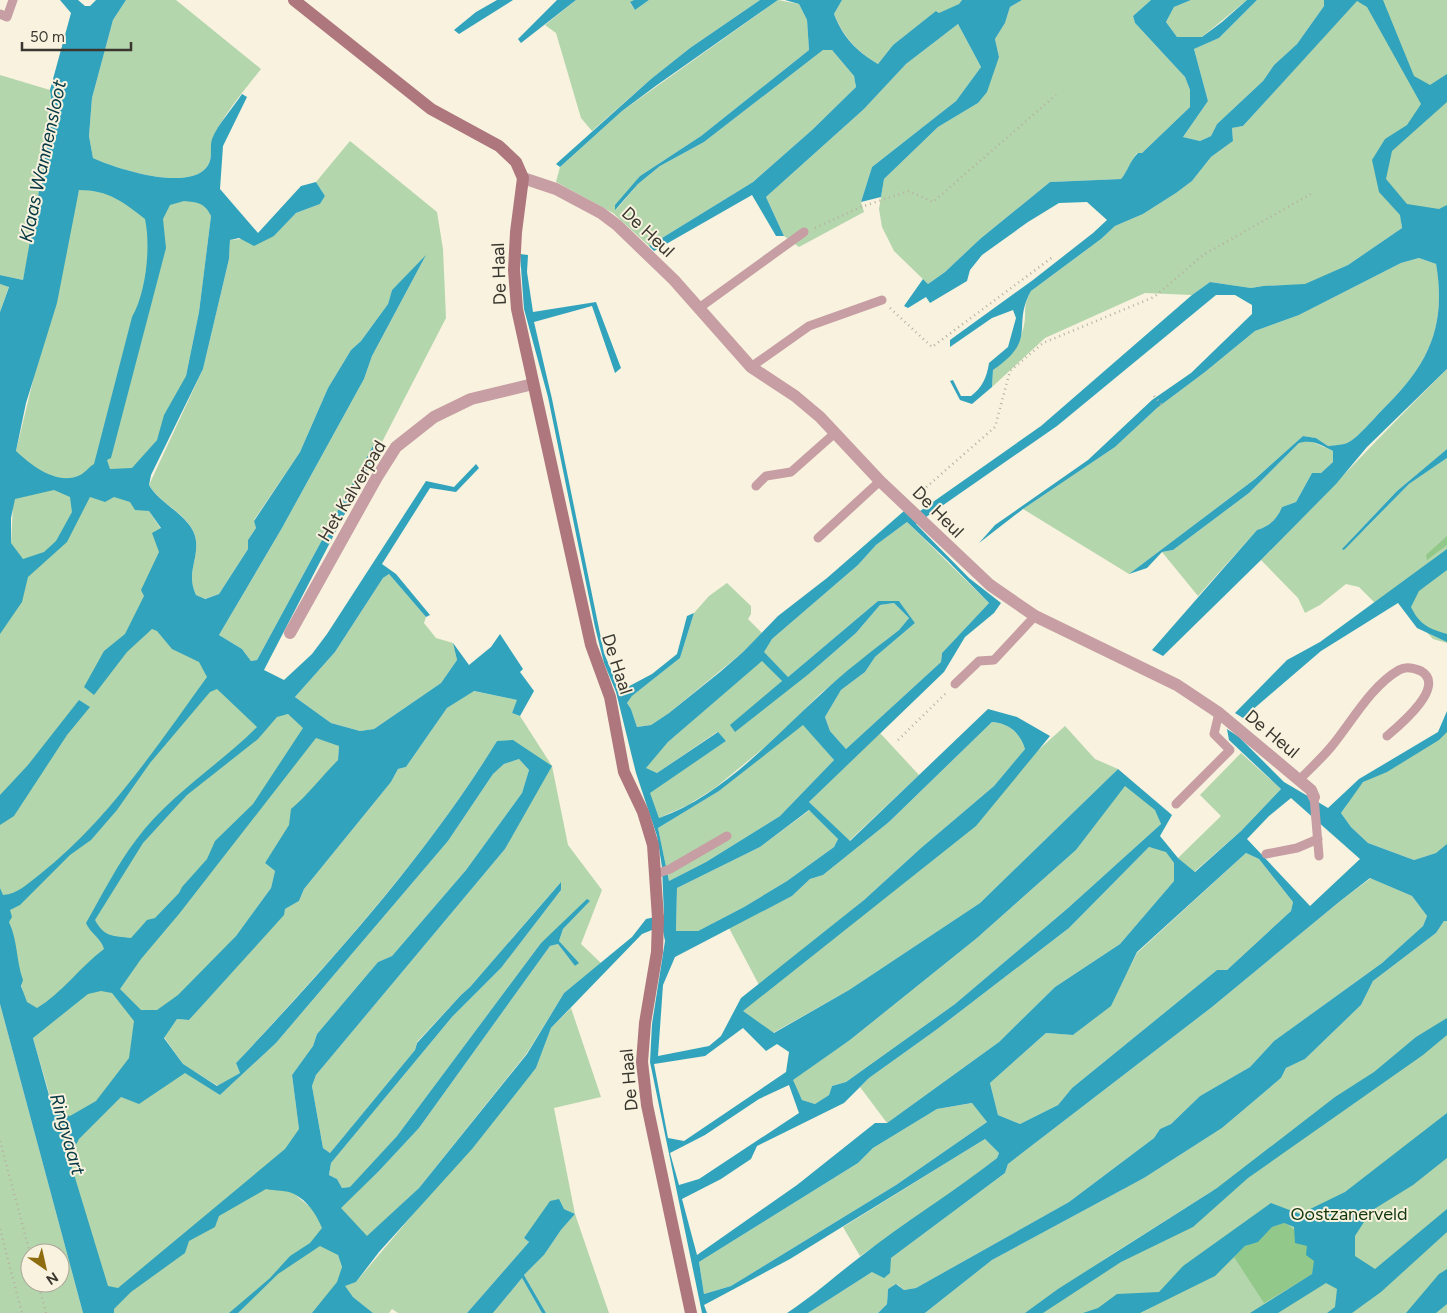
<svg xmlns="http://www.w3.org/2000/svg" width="1447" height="1313" viewBox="0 0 1447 1313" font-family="Figtree,sans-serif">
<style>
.green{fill:#b4d6ad;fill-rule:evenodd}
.forest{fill:#92c889}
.water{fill:#32a3bc;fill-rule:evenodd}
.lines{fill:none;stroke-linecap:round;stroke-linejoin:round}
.path{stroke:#b5b0a1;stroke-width:2.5;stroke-dasharray:1 4;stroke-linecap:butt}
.lane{stroke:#c69ea3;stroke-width:9}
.street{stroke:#c69ea3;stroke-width:12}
.secondary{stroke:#ae767d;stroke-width:12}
.labels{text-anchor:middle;stroke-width:4;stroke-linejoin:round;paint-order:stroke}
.street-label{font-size:18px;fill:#39372f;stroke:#f8f2df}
.park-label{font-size:18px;fill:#13370d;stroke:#f8f2df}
.water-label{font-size:19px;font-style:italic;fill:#073a45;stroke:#f8f2df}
</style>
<rect width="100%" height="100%" fill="#f8f2df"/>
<!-- green -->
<path class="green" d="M126,0H176L261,69C247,87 220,119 213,139C209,149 214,159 206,168C186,191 117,169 93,158L89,136L92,98L113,20Z
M576,0H634L630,3L635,10L649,0H760L690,48L651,79L592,131L581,118L556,33L545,25Z
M778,0L799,4L807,20L809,50L701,136L640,176L616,210L638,184L660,166L704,142L823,50H832L854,76L856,87L812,130L753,182L649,246L613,213L556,182L560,167L622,111Z
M842,0H962L959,4L939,14L937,11L893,45L878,64C856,51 844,37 834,14Z
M1022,0H1151L1133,16L1135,23L1185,77L1190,90V107L1142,153H1137C1130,162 1128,171 1121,179L1050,182L980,239L945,272L928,284L894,251L882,227L879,209L884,179L938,127L978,103L999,57L995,39L1005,23L1010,7Z
M1191,0H1247L1202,37H1177L1166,22L1174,7Z
M1257,0H1324V6L1297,44L1274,65L1263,81L1217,124L1211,136L1200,141L1183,137L1208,101L1194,49L1219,38Z
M1357,0H1447V272L1401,223L1402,228L1348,265L1305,285L1263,286L1251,288L1210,282L1192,295L1145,293L1045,338L992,387L993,370C1006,361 1019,345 1023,329C1028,313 1021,309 1031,291L1101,239L1115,226L1143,214L1176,193L1192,181L1211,157L1233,141L1232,128L1243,126Z
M958,24L981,67L956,101L872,167L861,202L864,212L799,247L784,236L766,197L864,109L906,64Z
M0,75L50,90L52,105L39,201L23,280L0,275Z
M350,141L437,212L443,249L446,318L381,444H374L257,660L251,661L242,649L219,635L282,528L364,379L372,356L425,257L392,290L388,304L361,341L351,350L328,388L300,452L254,520L256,528L248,540V549L219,594L204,599L196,595C186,573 198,562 196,541C194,516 160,505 149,485L203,369L229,259L230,240L274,236L296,213L320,204L325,196L316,182Z
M79,190H97L103,193L200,202L208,209L211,216L199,312L186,376L157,440L132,469L149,511L161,529L157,631L277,716L288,714L339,746L338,760L265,863L275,871L271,888L236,936L130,1058L183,1064L164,1037L177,1019L189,1020L285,909L299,901L304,889L391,782L398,769L406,767L447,708L473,691L518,700L512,713L520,716L552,766L568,845L602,890L581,944L601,963L564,993L527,1053L419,1188L367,1237L340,1208L378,1172L419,1128L550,946L558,944L575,966L578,963L559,941L563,929L590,901L541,943L397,1136L351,1187L342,1188L337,1179L329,1175L331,1163L452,1017L501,968L561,890L560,883L470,987L461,995L417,1042L415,1050L330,1153L323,1148L312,1086L316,1075L505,849L551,766L497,741C424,859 330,962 236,1063L240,1073L218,1086L187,1067L220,1095L276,1043L448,841L493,774L504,764L519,759L529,770L522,793L466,870L392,956L378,962L317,1034L313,1046L292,1075L299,1129L293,1193L315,1211L338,1255L342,1267L333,1313H113L33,1038L0,888V633L11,543L16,451Z
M1419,258L1436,264C1447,328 1427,366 1383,409C1375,417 1357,439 1347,443C1342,445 1334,445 1328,446L1316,438L1303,436L1255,479L1129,574L1023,509L1115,447L1157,408L1205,372L1255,331L1299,315L1401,263Z
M0,284L9,286L0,312Z
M1447,369V449L1397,491L1342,549L1366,528L1409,484L1447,458V643L1433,639L1407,611L1413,576L1375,603L1359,587L1346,584L1320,605L1305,613L1298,598L1261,560C1324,497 1384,431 1447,369Z
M1308,440L1333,451V462L1321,473H1312L1296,502L1282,507C1277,519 1270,526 1257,530L1198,596L1162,552L1173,550L1249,493L1299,443Z
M907,522L989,603L942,653L941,662L846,749L830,731L825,717L841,690L865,672L875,657L915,623L899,601H878L788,677L763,652L772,639L858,565L876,545Z
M389,574L426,617L424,623L436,638L453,643L457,660L441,683L374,729L360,731L331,723L295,697L335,652L383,578Z
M727,583L751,606V614L748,619L762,633L743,652L669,713L651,725L637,727L631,709L627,703L632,696L680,658L694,613L709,596Z
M894,603L909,618L899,630L820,694L777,737L715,788L688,805L659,818L649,793L726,741L717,732L657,773L645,768L668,742L762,660L782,681L761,700L810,673L856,633L880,605Z
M992,722C1009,723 1020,733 1025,749L994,786L921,848L864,900L759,985L729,928L792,896L810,879L823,875L889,822Z
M803,724L834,760L780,816L706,862L669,881L658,828L719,791Z
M1065,726L1095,759L1118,769L980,903L849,990L773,1033L742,1011L808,958Z
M1447,729V868L1436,853L1414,860L1368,843L1351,827L1341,813L1346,806L1345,799L1363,782Z
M880,733L919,775L849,841L809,802Z
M1241,753L1281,789L1241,831L1194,872L1178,858L1221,816L1200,795Z
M1125,785L1156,810L1161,824L1068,908L955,1004L846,1082L832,1086L829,1095L815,1104L802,1100L792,1080L850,1040L977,938L1076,850Z
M810,810L838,839L834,847L787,881L744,907L698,931H676L677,888L760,847Z
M1149,847L1166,851L1174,863V881L1120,944L1055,987L999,1042L887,1123L860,1087L869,1078L936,1030L1069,928Z
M1246,853L1259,859L1293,902L1291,911L1227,970H1217L1072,1088L1058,1105L1020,1124L998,1115L990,1083L1046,1033L1073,1035L1110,1006L1137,953Z
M1371,878L1412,896L1427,916L1423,926L1382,963L1274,1041L1250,1067L1200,1096L1171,1124L1160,1129L1154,1138L1069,1202L916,1288L904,1290L897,1284L888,1289L887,1304L878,1313H808L872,1272L1005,1173L1008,1164L1212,1007L1339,902Z
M1444,921H1447V1313H925L992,1260L1144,1178L1222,1128L1281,1078L1286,1068L1305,1059L1361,1005L1373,981L1436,933ZM1354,1085L1193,1206L1092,1267L1217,1188Z
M0,1004L83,1313H0ZM30,1253H60V1283H30Z
M571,1008L601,1097L554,1108L575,1214L609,1313H546L524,1275L544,1255L561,1230L575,1214L564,1209L524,1238L529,1242L467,1313H398L392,1309L389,1313H373L353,1297L344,1286L356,1282L536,1068L551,1028Z
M973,1103L987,1122L896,1185L731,1286L704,1294L699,1262L858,1163L873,1148L937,1109Z
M985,1139L999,1153L997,1158L956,1190L860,1256L843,1227Z
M522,1278L542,1313H493Z"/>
<!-- forest -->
<path class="forest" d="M1447,536V545L1427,560L1426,555Z
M1284,1223C1296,1228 1312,1247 1314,1261C1315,1265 1312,1270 1312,1274L1264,1303L1234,1257L1245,1246L1258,1242L1272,1227Z"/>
<!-- water -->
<path class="water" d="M60,0H78L85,6H90L96,0H126L113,20L92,98L89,136L93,158C117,169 186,191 206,168C214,159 209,149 212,139C218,124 233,108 242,94L247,97L223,146L220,189L258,233L301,186L316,182L325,196L320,204L296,213L274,236L254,246L239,238L230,240L229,259L203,369L151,475L149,485C160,505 194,517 196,541C198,562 186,573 196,595L205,599L219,594L248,549V540L256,528L254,521L300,452L328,388L351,350L361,341L388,304L392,290L426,255L372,356L364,379L282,528L219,635L242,649L251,661L257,660L374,444H381L264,670L284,680L312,654L327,634L426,481L454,487L476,464L479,468L456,492L430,488L382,564L396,574L430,615L426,617L389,574L383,578L335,652L295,697L331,723L360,731L374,729L441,683L457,660L453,643L469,665L491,647L500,634L523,669L520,672L534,691L520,716L512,713L517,700L474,691L447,708L406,767L398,769L391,782L304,889L299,901L285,909L284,915L189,1020L177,1019L164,1038L183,1064L217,1086L240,1073L236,1063C330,963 424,859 497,741L513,740L552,766L505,849L316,1075L312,1086L323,1148L330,1153L415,1050L417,1043L461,995L470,987L561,882V890L501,968L452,1017L331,1163L329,1175L337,1179L342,1188L350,1187L397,1136L541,943L587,899L590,901L563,929L559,941L579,963L575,966L558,944L550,946L419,1128L378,1172L341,1208L367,1236L419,1188L527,1054L564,993L632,937L646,919L664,915L662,867L657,836L636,773L616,692L604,663L595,627L548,397L524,309L520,254L528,255L527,272L533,312L596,302L621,368L615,373L592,306L534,322L552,399L604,653L620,691L652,674L677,654L687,616L694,613L680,658L632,696L627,703L631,709L637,727L651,725L669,713L720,672L743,652L778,616L827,578L904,511L913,516L1041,426L1192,295L1210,282L1251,288L1263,286L1305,284L1348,265L1402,228L1400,215L1379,192L1372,160L1385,139L1407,125L1421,104L1367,7L1357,1L1243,126L1232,128L1233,141L1211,157L1192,181L1176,193L1143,214L1115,226L1101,239L1031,291C1011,326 1039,339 993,370L992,387L972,404L960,400L950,381L953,380L961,396H971C982,388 987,377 989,363L1008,347L1016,318L1013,310L992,318L950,347V340L1033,280L1093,233L1107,220L1087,202L1059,203L1028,222L982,255L970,270L967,281L930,303L926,297L908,308L904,306L923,279L928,284L945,272L980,239L1050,182L1121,179C1128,171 1129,162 1138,153H1142L1190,107V90L1185,77L1135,23L1133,16L1151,0H1191L1174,7L1166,22L1177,37H1202L1222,22L1247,0H1257L1219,38L1194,49L1208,101L1183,137L1200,141L1211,136L1217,124L1263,81L1274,65L1297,44L1324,6V0H1383L1414,76L1430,85L1447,74V102L1392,151L1386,179L1407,204L1439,209L1447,205V369L1367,447L1336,484L1261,560L1163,656L1152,650L1257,530C1270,526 1277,519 1282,507L1296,502L1312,473H1321L1333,462V451C1321,445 1313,439 1299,443L1249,493L1173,550L1162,552L1147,568L1129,574L1255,479L1303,436L1316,438L1328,446C1334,445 1342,445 1347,443C1357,439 1375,417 1383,409C1427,366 1447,328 1436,264L1419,258L1401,263L1299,315L1255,331L1205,372L1157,408L1115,447L1023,509L979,543L995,525L1088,460L1152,400L1191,373L1252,314V305L1235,295H1216L1057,426L916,524L969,578L1001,603L994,613L965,637L944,672L809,802L850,841L988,709L1017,717L1050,736L976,826L743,1011L774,1033L849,990L980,903L1118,769L1172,815L1160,836L1178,858L1195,872L1241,831L1281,789L1229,740L1227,729L1239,737L1284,782L1328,808L1359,779L1438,732L1447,711V732L1439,740L1387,772L1363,782L1341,813L1351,827L1368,843L1414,860L1436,853L1447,844V921H1444L1436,933L1373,981L1361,1005L1305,1059L1286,1068L1281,1078L1222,1128L1144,1178L992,1260L925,1313H878L887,1304L888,1289L896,1284L904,1290L916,1288L1069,1202L1154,1138L1160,1129L1171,1124L1200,1096L1250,1067L1274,1041L1382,963L1423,926L1427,916L1412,896L1370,878L1339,902L1212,1007L1008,1164L1005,1173L891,1258L890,1273L884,1278L872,1272L808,1313H787C813,1296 835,1276 860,1257C904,1222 953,1193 997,1158L999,1153L985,1139L790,1259L704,1305L707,1313H702L650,1062L652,1024L665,941L662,926L642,934L551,1028L536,1068L472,1149L379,1252L356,1282L345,1286L353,1297L373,1313H312L337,1282L342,1267L338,1255L320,1246L278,1274L238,1313H229L270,1278L290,1256L310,1243L322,1228C316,1214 308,1201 294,1194C287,1190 275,1191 266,1189L219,1216L215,1227L189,1241L185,1253L131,1292L114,1309V1313H83L0,1004V888L3,895C18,894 27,884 39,875C107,822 157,746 207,677L199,662L172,649L157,631L152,629L127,652L94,695L84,687L104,651L125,634L144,596L141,590L159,552L152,533L161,528L149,511L135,510L130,502L114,497L105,502L90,497L67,542L28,577L22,602L0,634V312L9,287L0,284V275L23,280L50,130L52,105L50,90L71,13ZM79,190C109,190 123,202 145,219C151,247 146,293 132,317L94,464C89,467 84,474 78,476C56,485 31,465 16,451L26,403L57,303ZM184,201C197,202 205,203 211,216L199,312L186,376L164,415L157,440L132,468L110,469L107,460L111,458L166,248L163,219L170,205ZM54,490L70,497L72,512L56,541L44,552L23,559L11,543V518L15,499ZM907,522L947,560L989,603L942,653L941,662L846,749L830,731L825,717L841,690L865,672L875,657L915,623L899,601H878L788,677L764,652L772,639L858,565L876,545ZM894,603L909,618L899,630C872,651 844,672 819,696C771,740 722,796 659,818L650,793L726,741L718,732L657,773L646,768L668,742L762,661L782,681L730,725L735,732L810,673L856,633L880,605ZM217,689L257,727C218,766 169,795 136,840C117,865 102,895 86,923C90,933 102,939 104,949C80,967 62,993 37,1008L27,1002L21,986L23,980C16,961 18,941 9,922L12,917L10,910L20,905L70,855L91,840L117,810L150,763L210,692ZM288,714L303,728L253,804L215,841L207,859L182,887L179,893L155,918L147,920L131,938C113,936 104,937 95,920L143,843L187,795L258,739L277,717ZM992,722C1009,723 1020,733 1025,749L994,786L921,848L864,900L741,998L721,1036L709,1046L658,1056L663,985L675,957L792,896L810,879L823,875L889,822ZM803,725L834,760L780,816L706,862L669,881L658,828L719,791ZM316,738L339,746L338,760C322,776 308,795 291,809L289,825L265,863L275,871L271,888L236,936L178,995L157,1010H141L120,989L141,959L179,914ZM519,759L529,770L522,793L466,870L392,956L378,962L317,1034L313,1046L292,1075L299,1129L285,1149L118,1288L108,1286L69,1158L79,1139L121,1097L139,1104L185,1073L220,1095L276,1043L448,841L493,774L504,764ZM1125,786L1155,810L1161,824L1068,908L955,1004L846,1082L832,1086L829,1095L815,1104L802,1100L793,1080L850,1040L977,938L1076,850ZM1291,798L1360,859L1310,906L1247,839L1269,816ZM809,810L838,839L834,847L787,881L744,907L698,931H676L677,888L760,847ZM1149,847L1166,852L1174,863V881L1120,944L1055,987L999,1042L887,1123H875L797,1185L697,1255L682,1199L721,1179L751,1159L757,1146L844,1103L869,1078L936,1030L1069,928ZM1246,853L1259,859L1293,902L1291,911L1227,970H1217L1072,1088L1058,1105L1020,1124L998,1115L990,1083L1046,1033L1073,1035L1111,1006L1137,952ZM101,991L112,993L134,1021L129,1058L96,1101L70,1116L54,1113L33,1038L88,994ZM743,1028L766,1051L777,1044L789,1052L786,1072L684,1141L668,1138L654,1064L705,1056ZM789,1085L799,1113L699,1179L679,1185L670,1153L705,1135L759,1099ZM972,1103L987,1122L896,1185L731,1286L704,1294L699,1262L858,1163L873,1148L937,1109Z
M497,0H513L459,34L454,30L476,12Z
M557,0H576L521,43L518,39Z
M634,0H649L635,10L630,2Z
M760,0H778L657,85L622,111L560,167L556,164L651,79L690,48Z
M785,0H842L834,14C843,37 856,51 878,64L893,45L936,11L939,13L959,4L962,0H1022L1010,7L1005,23L995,39L999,57L987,92L978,103L938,127L884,179L881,197L861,202L872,167L956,101L981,67L958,24L906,64L864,109L766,197L784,236H776L752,195L654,251L649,246L753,182L812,130L856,87L854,76L832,50H823L704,142L660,166L638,184L615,210V205L640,176L701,136L809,50L807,20L799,4Z
M1447,449V458L1409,484L1344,550L1342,549L1397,491Z
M1447,549V570L1419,591L1411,607C1419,624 1429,629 1447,634V642L1417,628L1398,603L1321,651L1243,718L1235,713L1287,660L1320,642Z
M79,700L90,707L67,735L14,816L0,825V795L28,765Z
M1447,1018V1035L1423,1055L1248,1178L1193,1227L1121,1262L1043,1313H1025L1058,1289L1217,1188L1335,1097L1374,1072L1416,1037Z
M1447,1113V1158L1413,1185L1371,1211L1355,1236V1256L1375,1269L1447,1209V1232L1381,1292L1352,1313H1327L1335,1307L1337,1289L1326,1283L1278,1313H1250L1312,1274L1314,1261L1306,1255L1307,1246L1295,1243L1294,1227L1284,1223L1272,1227L1258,1242L1245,1246L1215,1276L1140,1313H1083L1098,1308L1117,1294L1159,1292L1183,1266L1271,1203L1300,1214L1345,1192Z
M559,1199L564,1209L575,1214L561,1230L544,1255L524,1275L546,1313H542L522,1278L493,1313H467L529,1242L524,1238L550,1201Z
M1447,1269V1304L1436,1313H1406L1439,1274Z"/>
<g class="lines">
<!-- path -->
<path class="path" d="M815,228L861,207L909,191L933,202L1056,95
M890,308L932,347L1054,256
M1154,396L1162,405
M915,497L995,427L1010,371L1043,343L1154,297L1203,255L1311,194
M898,740L947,692
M0,1141L30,1253
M0,1229L22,1313
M38,1283L46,1313"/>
<!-- lane -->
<path class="lane" d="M0,14L7,17L13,0
M699,308L804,232
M751,367L809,326L882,300
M756,486L766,476L791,472L835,433
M818,538L880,481
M955,684L979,661L994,660L1035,616
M1299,780C1310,769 1321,759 1331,747C1351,723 1371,686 1399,670C1406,666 1414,668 1421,671C1447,686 1400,725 1387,736
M1314,797L1319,856
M1176,804L1230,750L1214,734L1219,713
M1266,854L1297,848L1318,839
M656,874L670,869L727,836"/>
<!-- street -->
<path class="street" d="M523,178L556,189L601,213L617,225L674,280L751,367L795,396L820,417L880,481L990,585L1035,616L1177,685L1219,713L1311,790L1314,797
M290,633L377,477L396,447L434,417L471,399L533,384"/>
<!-- secondary -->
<path class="secondary" d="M294,0L431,109L499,146L516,162L523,178L516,232L514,270L517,309L591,645L610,697L624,772L643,812L653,845L658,918L657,952L645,1023L642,1062L647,1105L691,1313"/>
</g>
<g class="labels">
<!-- street labels -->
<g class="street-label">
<text transform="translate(648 232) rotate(43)" y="6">De Heul</text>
<text transform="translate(499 274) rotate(-92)" y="6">De Haal</text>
<text transform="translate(352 491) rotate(-59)" y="6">Het Kalverpad</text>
<text transform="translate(938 512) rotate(45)" y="6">De Heul</text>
<text transform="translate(617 664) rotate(72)" y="6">De Haal</text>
<text transform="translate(1272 734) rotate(40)" y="6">De Heul</text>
<text transform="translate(629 1080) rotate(-95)" y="6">De Haal</text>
</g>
<!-- park labels -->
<g class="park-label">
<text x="1349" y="1220">Oostzanerveld</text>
</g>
<!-- water labels -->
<g class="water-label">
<text transform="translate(42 161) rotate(-78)" y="7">Klaas Wannensloot</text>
<text transform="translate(68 1134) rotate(74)" y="7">Ringvaart</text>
</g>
</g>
<!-- north arrow -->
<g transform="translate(45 1268) rotate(146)"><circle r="24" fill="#f8f2df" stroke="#aca799"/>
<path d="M0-4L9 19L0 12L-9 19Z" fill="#8d6d10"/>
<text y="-8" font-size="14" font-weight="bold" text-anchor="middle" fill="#39372f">N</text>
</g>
<!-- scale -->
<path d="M22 42v8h109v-8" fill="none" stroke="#39372f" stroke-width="2.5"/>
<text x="30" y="42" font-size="15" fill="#39372f" stroke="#f8f2df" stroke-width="4" paint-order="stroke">50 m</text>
</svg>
